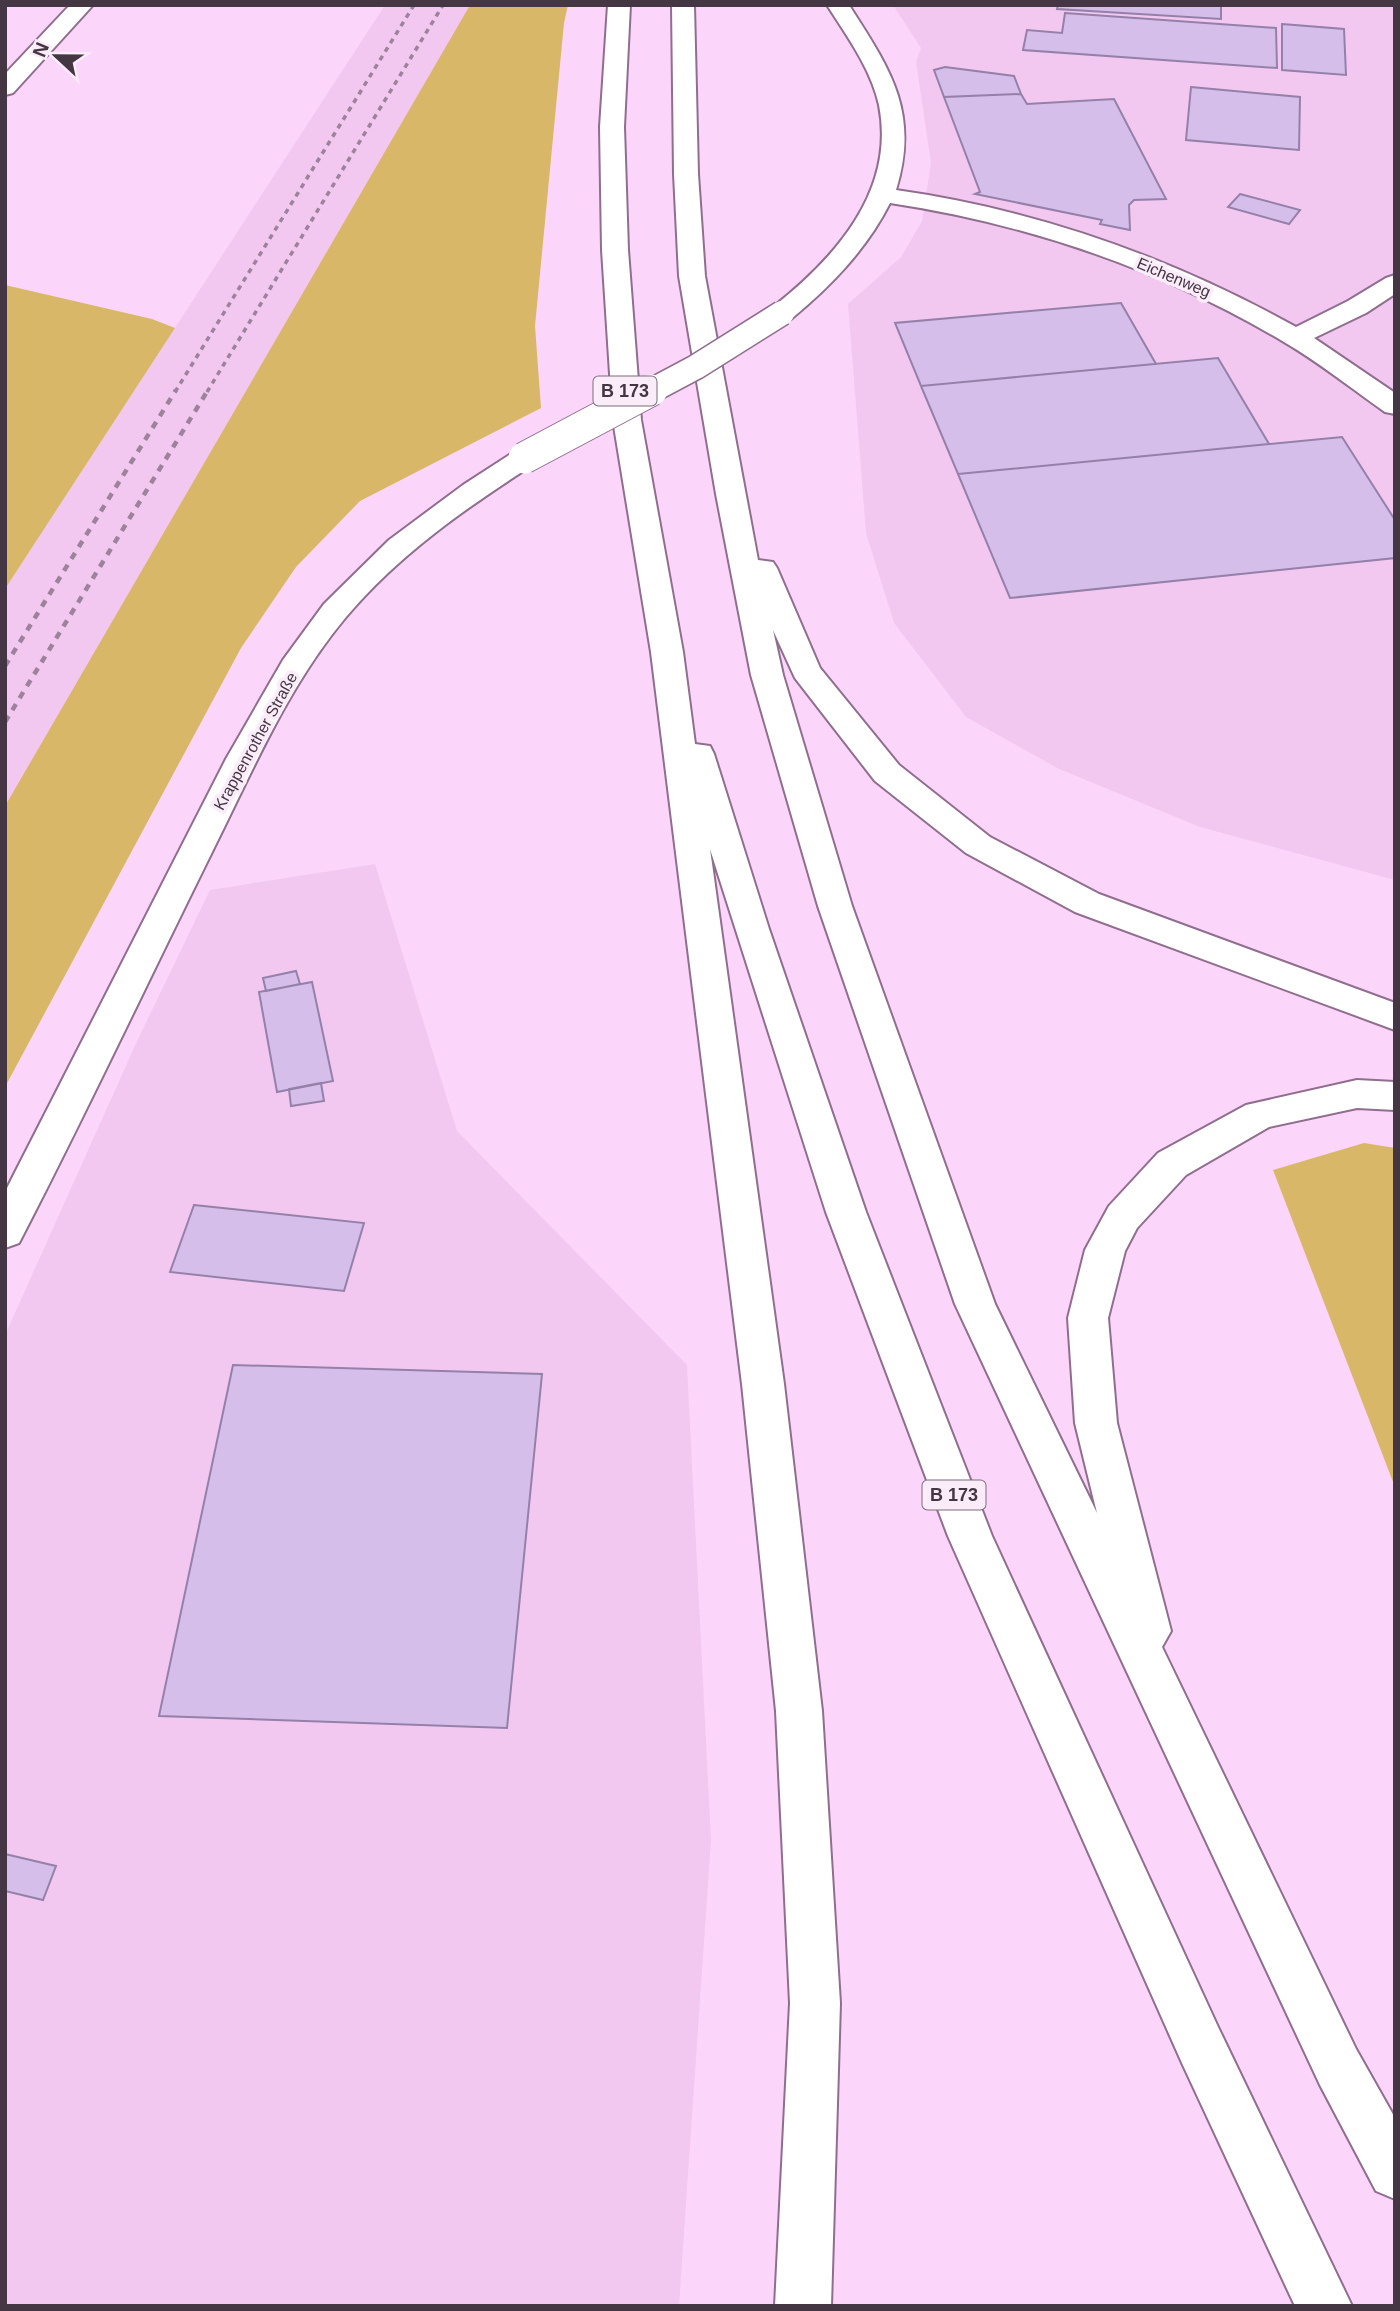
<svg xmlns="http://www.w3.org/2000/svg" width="1400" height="2311" viewBox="0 0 1400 2311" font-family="Arial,sans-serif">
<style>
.built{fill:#f2c8f0}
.green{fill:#d8b868}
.building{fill:#d5bfea;stroke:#9480a8;stroke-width:2}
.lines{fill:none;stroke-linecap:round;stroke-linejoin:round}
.minor-casing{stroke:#8f6e8e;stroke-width:4}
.highway-casing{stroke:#8f6e8e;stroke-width:4}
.minor{fill:#fff;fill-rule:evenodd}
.highway{fill:#fff;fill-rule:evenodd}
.rail-far1{stroke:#9c829b;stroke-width:3.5;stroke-dasharray:5 5;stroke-linecap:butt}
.rail{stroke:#9c829b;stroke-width:4.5;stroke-dasharray:7 7;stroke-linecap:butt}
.minor-bridge-far1-casing{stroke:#8f6e8e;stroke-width:27;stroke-linecap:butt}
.minor-bridge-casing{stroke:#8f6e8e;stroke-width:33;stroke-linecap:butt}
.minor-bridge-far1{stroke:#fff;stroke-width:24}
.minor-bridge{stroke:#fff;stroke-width:31}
.labels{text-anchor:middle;stroke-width:7;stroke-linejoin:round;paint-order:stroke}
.far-street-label{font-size:16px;fill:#453644;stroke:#fbecfa}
.shield{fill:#fbecfa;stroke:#7c6d7b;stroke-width:2}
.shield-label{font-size:18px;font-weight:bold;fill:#453644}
</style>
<rect width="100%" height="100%" fill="#fcd6fa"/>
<!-- built -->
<path class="built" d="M385,5H470L5,806V589Z
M893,5H1395V880L1200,827L1059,769L966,717L894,623L866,533L848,304L901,257L922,221L931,163L916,62L921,48Z
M375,864L457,1131L687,1365L711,1840L679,2306H5V1335L138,1039L210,890Z"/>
<!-- green -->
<path class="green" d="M470,5H568L564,23L535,326L541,408L360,501L296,567L241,648L5,1087V806Z
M5,285L152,319L175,328L5,589Z
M1364,1143L1395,1148V1487L1273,1170Z"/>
<!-- building -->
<path class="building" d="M1058,5H1221V19L1057,9Z
M1065,13L1276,28L1277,68L1023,50L1027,30L1062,33Z
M1282,24L1344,29L1346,75L1282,70Z
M945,67L1014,76L1021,94L944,97L934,70Z
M1191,87L1300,97L1299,150L1186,140Z
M1021,94L1027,104L1114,99L1166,199L1134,200L1129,205L1130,230L1100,224L1102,220L975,194L980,192L944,97Z
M1240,194L1300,210L1289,224L1228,207Z
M1121,303L1156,364L921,386L895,323Z
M1218,358L1269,444L958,474L921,386Z
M1342,437L1395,520V558L1010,598L958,474Z
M296,971L300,984L266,991L263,978Z
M312,982L333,1081L277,1092L259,992Z
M321,1083L324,1101L291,1106L289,1089Z
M194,1205L364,1223L344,1291L170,1272Z
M233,1365L542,1374L507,1728L159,1716Z
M5,1854L56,1866L43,1900L5,1891Z"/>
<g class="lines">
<!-- minor casing -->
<g class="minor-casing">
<path id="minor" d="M70,5H93L13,93L5,95V74Z
M827,5H849C890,69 920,112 896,190C1037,210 1170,257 1296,327L1348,301L1386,278L1395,275V294L1366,313L1314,338L1395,393V414L1385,412C1352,389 1320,363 1284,342C1163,270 1029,224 890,203C866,250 831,286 791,319L782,321L773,319L769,313L773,307C835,258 896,191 879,105C871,69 847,36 827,5Z
M524,450L534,452L538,458L534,464C466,508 399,554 346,617C288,686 253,770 213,850C148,981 86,1114 19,1243L5,1248V1192L226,759L283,660L324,604L389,540L463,485L514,452Z"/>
</g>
<!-- highway casing -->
<g class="highway-casing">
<path id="highway" d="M608,5H630L624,127L628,250L641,420L683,652L695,744L710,746L714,754L769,929L866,1212L992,1536L1218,2027L1352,2306H1295L1182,2063L948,1536L826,1212L710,849L784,1384L822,1711L840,2003L831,2306H775L790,2003L776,1711L742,1384L651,652L613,420L602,250L600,127Z
M672,5H694L698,174L705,276L758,560L773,562L777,568L820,668L899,765L990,837L1099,894L1395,1003V1030L1075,912L966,853L875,781L795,678L773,630L783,675L852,906L995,1304L1097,1513L1075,1423L1068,1318L1085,1250L1109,1206L1158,1153L1246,1105L1357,1080L1395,1082V1110L1357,1108L1269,1127L1186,1175L1137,1228L1125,1251L1108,1318L1117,1423L1171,1631L1162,1647L1356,2049L1395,2118V2199L1376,2191L1320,2085L955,1304L818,906L751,675L716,494L679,276L674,174Z"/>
</g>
<!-- minor -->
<use href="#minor" class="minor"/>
<!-- highway -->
<use href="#highway" class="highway"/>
<!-- rail-far1 -->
<path class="rail-far1" d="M175,392L414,5
M207,392L443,5"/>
<!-- rail -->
<path class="rail" d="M5,666L176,390
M5,722L208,390"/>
<!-- minor-bridge-far1 casing -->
<g class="minor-bridge-far1-casing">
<path id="minor-bridge-far1" d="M649,392L696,367L782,313"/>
</g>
<!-- minor-bridge casing -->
<g class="minor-bridge-casing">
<path id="minor-bridge" d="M524,458L652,390"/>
</g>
<!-- minor-bridge-far1 -->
<use href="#minor-bridge-far1" class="minor-bridge-far1"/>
<!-- minor-bridge -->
<use href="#minor-bridge" class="minor-bridge"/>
</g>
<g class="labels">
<!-- far-street labels -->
<g class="far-street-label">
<text transform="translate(1174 277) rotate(23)" y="6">Eichenweg</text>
<text transform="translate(255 741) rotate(-61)" y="6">Krappenrother Straße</text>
</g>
<!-- shield labels -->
<g class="shield">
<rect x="593.5" y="376.5" width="63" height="29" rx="5"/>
<rect x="922.5" y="1480.5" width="63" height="29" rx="5"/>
</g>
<g class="shield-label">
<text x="625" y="397">B 173</text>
<text x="954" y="1501">B 173</text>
</g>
</g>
<!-- border -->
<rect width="1400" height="2311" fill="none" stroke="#453644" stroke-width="14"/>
<!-- north arrow -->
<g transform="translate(56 56) rotate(292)" stroke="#fbecfa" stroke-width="5" paint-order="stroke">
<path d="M0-5L12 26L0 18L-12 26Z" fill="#453644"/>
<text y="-10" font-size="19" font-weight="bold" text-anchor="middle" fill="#453644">N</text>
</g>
</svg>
